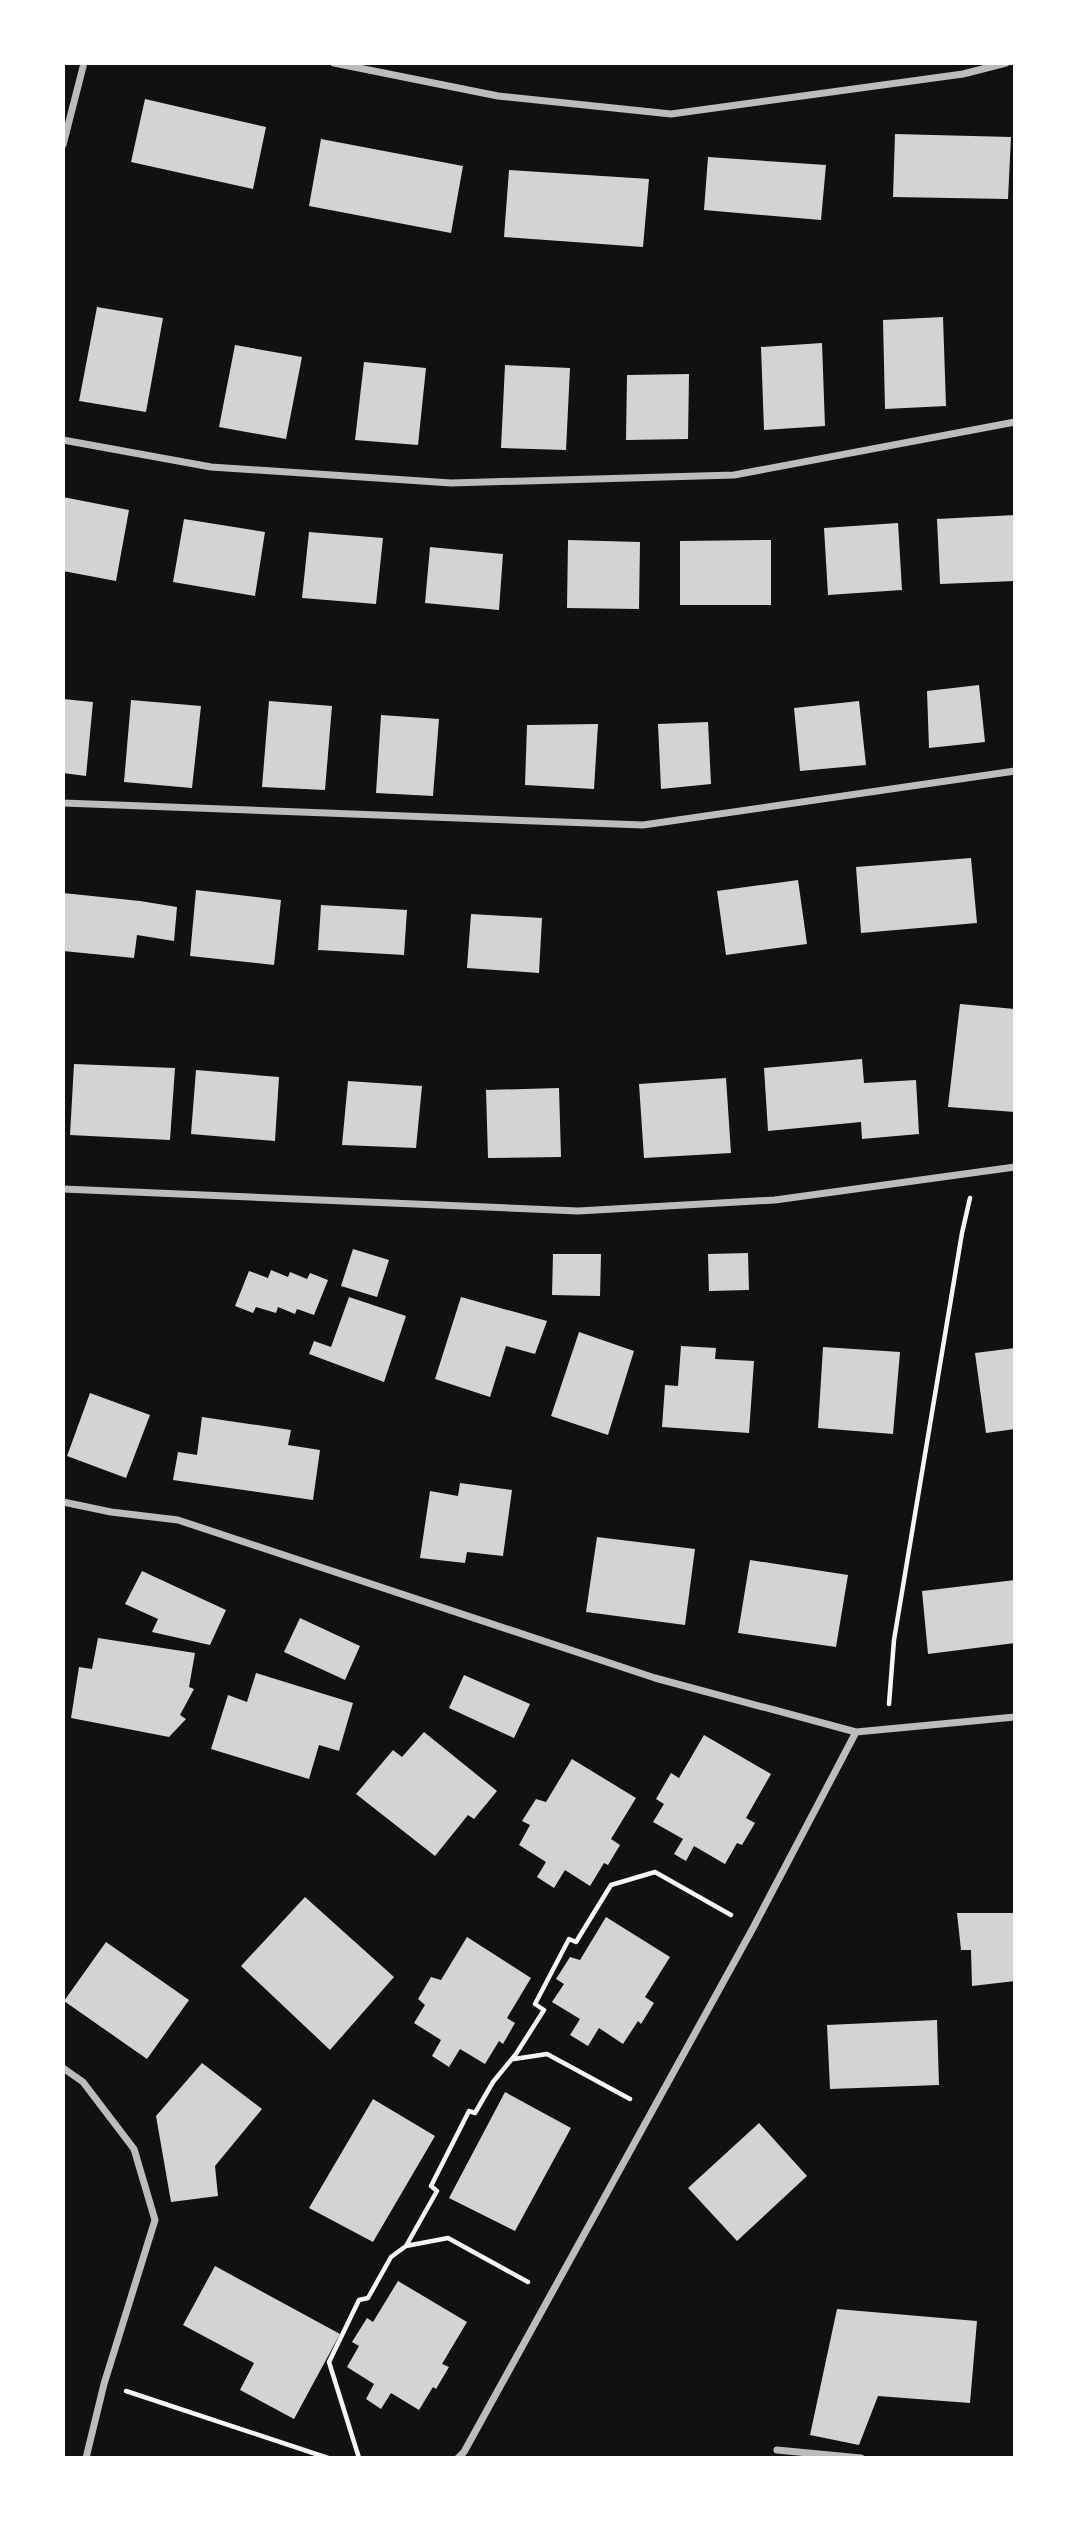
<svg xmlns="http://www.w3.org/2000/svg" width="1078" height="2521" viewBox="0 0 1078 2521" font-family="'Fira Sans Condensed',sans-serif">
<style>
.building{fill:#d3d3d3}
.lines{fill:none;stroke-linecap:round;stroke-linejoin:round}
.path{stroke:#f5f5f5;stroke-width:4.5}
.minor{stroke:#bcbcbc;stroke-width:7}
</style>
<rect width="100%" height="100%" fill="#111"/>
<!-- building -->
<path class="building" d="M145,99L266,127L253,189L131,162Z
M895,134L1011,137L1008,199L893,197Z
M321,139L463,166L451,233L309,206Z
M708,157L826,165L821,220L704,210Z
M509,170L649,179L643,247L504,237Z
M97,307L163,318L146,412L79,401Z
M943,317L946,406L885,409L883,320Z
M822,343L825,426L764,430L761,347Z
M235,345L302,357L286,439L219,427Z
M364,362L426,368L418,445L355,440Z
M505,365L570,368L566,450L501,448Z
M689,374L688,439L626,440L627,375Z
M63,497L129,510L116,581L63,571Z
M1015,515V581L940,584L937,519Z
M184,519L265,532L255,596L173,582Z
M898,523L902,590L828,595L824,528Z
M309,532L383,538L376,604L302,598Z
M568,540L640,542L639,609L567,608Z
M771,540V605H680V541Z
M430,547L503,554L499,610L425,603Z
M979,685L985,742L929,748L927,691Z
M63,699L93,702L86,776L63,773Z
M131,700L201,706L192,788L124,782Z
M269,701L332,706L325,790L262,787Z
M859,701L866,765L800,771L794,708Z
M381,715L439,719L433,796L376,793Z
M708,722L711,784L661,789L658,724Z
M598,724L594,789L525,785L527,725Z
M971,858L977,923L861,933L856,867Z
M798,880L807,944L726,955L717,891Z
M196,890L281,900L274,965L190,956Z
M63,893L140,901L177,907L174,941L137,935L134,958L63,951Z
M321,905L407,910L404,955L318,950Z
M471,914L542,918L539,973L467,968Z
M960,1004L1015,1009V1112L948,1107Z
M862,1059L864,1083L916,1080L919,1134L862,1139L861,1122L768,1131L764,1068Z
M74,1064L175,1068L170,1140L70,1135Z
M196,1070L279,1077L275,1141L191,1134Z
M726,1078L731,1153L644,1158L639,1084Z
M348,1081L422,1086L416,1148L342,1145Z
M559,1088L561,1157L488,1158L486,1090Z
M353,1249L389,1260L377,1297L341,1286Z
M748,1253L749,1290L709,1291L708,1254Z
M553,1254H601L600,1296L552,1295Z
M271,1270L288,1277L290,1272L307,1279L310,1273L328,1280L314,1315L297,1309L295,1314L278,1307L276,1313L256,1307L253,1313L235,1306L249,1271L268,1278Z
M349,1297L406,1316L384,1382L309,1354L314,1341L331,1347Z
M461,1297L547,1321L535,1354L506,1346L490,1397L435,1379Z
M579,1332L634,1351L608,1435L551,1416Z
M681,1346L716,1348L715,1359L754,1361L749,1433L662,1427L665,1385L678,1386Z
M823,1347L900,1352L893,1434L818,1428Z
M1015,1348V1429L986,1433L975,1353Z
M90,1393L150,1415L126,1478L67,1456Z
M202,1417L291,1430L288,1445L320,1450L313,1500L173,1480L178,1452L197,1455Z
M460,1483L512,1490L503,1556L467,1552L465,1563L420,1558L430,1491L458,1496Z
M597,1537L695,1549L685,1625L586,1612Z
M750,1560L848,1575L836,1647L738,1633Z
M142,1571L226,1610L210,1645L152,1632L158,1619L125,1604Z
M1015,1580V1643L928,1654L922,1591Z
M300,1618L360,1646L345,1680L284,1652Z
M98,1638L195,1653L189,1687L194,1689L180,1715L186,1719L169,1737L71,1718L79,1667L92,1669Z
M256,1673L353,1703L339,1751L319,1745L309,1779L211,1749L228,1695L247,1702Z
M464,1675L530,1704L514,1738L449,1708Z
M424,1732L497,1791L474,1819L468,1815L435,1856L356,1794L393,1750L402,1757Z
M704,1735L771,1774L746,1818L755,1823L742,1845L737,1843L725,1864L694,1846L686,1861L674,1854L683,1839L653,1822L664,1804L656,1799L671,1773L679,1778Z
M572,1759L636,1798L611,1839L620,1845L608,1865L604,1863L590,1886L565,1870L554,1888L537,1877L546,1862L519,1845L530,1825L522,1821L536,1799L546,1802Z
M305,1897L394,1977L330,2050L241,1966Z
M957,1913H1015V1981L972,1986L971,1950H961Z
M606,1917L670,1957L645,1997L654,2003L641,2024L638,2021L623,2044L599,2028L588,2046L570,2035L580,2019L552,2002L564,1984L556,1979L570,1957L580,1960Z
M467,1937L531,1978L507,2018L515,2023L503,2044L499,2041L485,2064L460,2049L449,2067L432,2056L441,2040L414,2023L425,2005L418,1999L431,1977L441,1980Z
M106,1942L189,2000L147,2059L64,2001Z
M937,2020L939,2085L830,2089L827,2025Z
M202,2063L262,2109L215,2166L218,2196L171,2202L156,2116Z
M505,2092L571,2128L515,2231L449,2198Z
M373,2099L435,2136L373,2242L309,2208Z
M759,2123L807,2176L737,2241L688,2188Z
M215,2266L340,2334L294,2419L240,2390L254,2363L183,2325Z
M398,2281L467,2322L442,2364L449,2367L436,2389L433,2387L419,2410L391,2393L381,2409L366,2399L374,2384L347,2367L359,2346L352,2342L367,2318L373,2322Z
M837,2309L977,2321L970,2403L878,2396L859,2445L810,2435Z"/>
<g class="lines">
<!-- path -->
<path class="path" d="M889,1704L894,1640L962,1233L970,1198
M514,2059L547,2054L630,2099
M406,2246L448,2238L528,2282
M126,2391L328,2458
M359,2458L329,2362L359,2300L368,2298L391,2257L406,2246L437,2191L431,2186L469,2111L475,2113L493,2082L516,2054L544,2010L535,2004L569,1939L576,1942L611,1885L655,1872L731,1915"/>
<!-- minor -->
<path class="minor" d="M334,63L498,96L671,114L963,74L1006,63
M63,145L84,63
M63,440L211,467L451,483L734,475L1015,422
M63,803L643,825L1015,771
M63,1189L578,1211L775,1200L1015,1167
M63,1502L111,1512L178,1520L655,1678L856,1732L1015,1717
M63,2068L83,2082L134,2149L155,2220L104,2384L86,2458
M777,2450L861,2458
M458,2458L464,2452L753,1928L856,1732"/>
</g>
<!-- border -->
<rect width="1078" height="2521" fill="none" stroke="#ffffff" stroke-width="130"/>
</svg>
